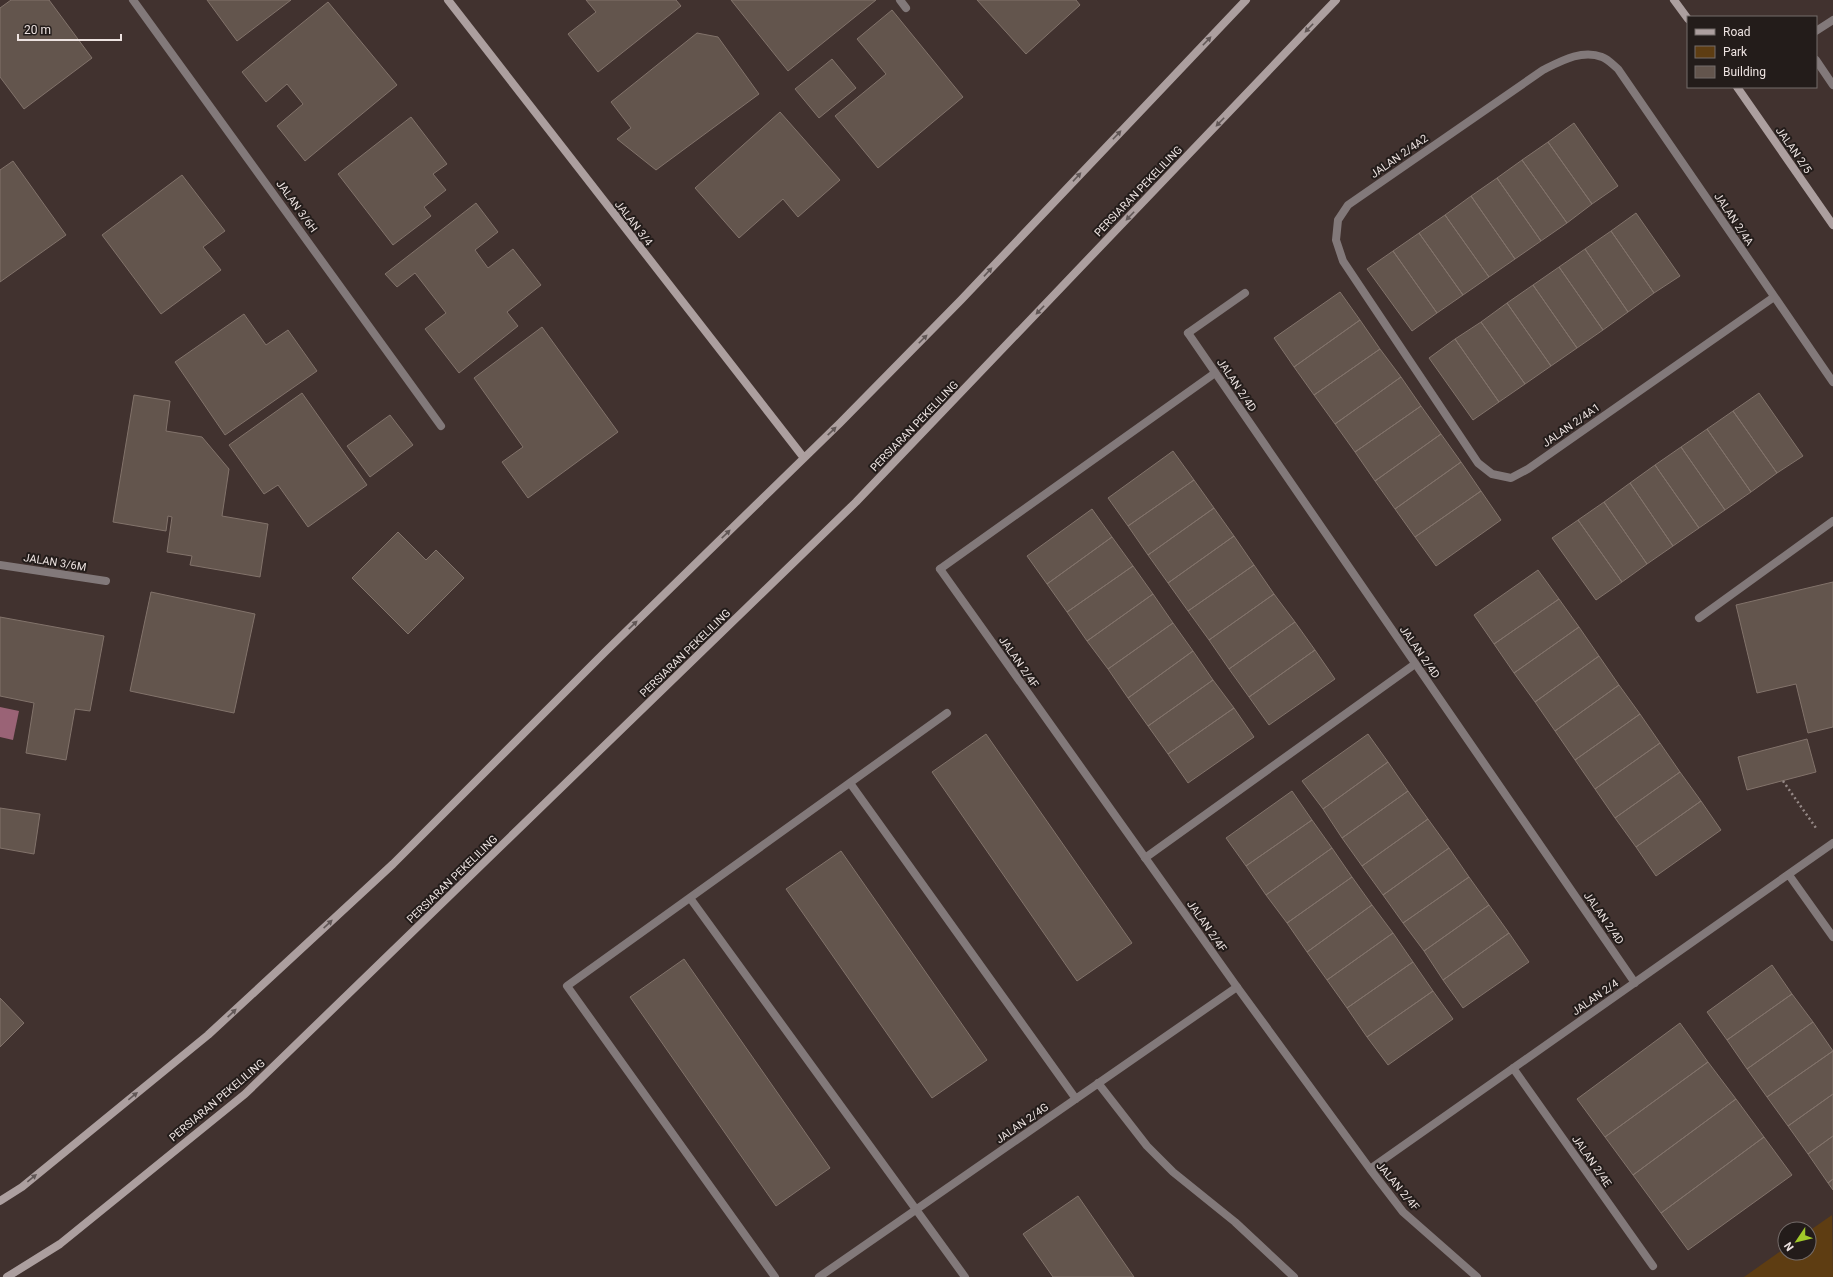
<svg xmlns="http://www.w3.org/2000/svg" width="1833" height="1277" viewBox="0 0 1833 1277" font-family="Roboto,sans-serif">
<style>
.green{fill:#5e3d12}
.water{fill:#9a6376}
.building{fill:#63554d;stroke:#82736b}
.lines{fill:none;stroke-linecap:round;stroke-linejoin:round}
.path{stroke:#968987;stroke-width:2.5;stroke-dasharray:2 3;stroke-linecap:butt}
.lane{stroke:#82797a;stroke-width:8}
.street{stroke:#82797a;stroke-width:8}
.secondary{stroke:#ac9f9f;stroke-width:8}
.oneway{fill:#615756}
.labels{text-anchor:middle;stroke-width:4;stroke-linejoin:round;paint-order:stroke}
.street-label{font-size:11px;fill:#ede3e1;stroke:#231c1a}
</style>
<rect width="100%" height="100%" fill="#41322f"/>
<!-- green -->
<path class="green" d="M1832,1215L1833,1277H1744L1785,1248V1253H1809V1231Z"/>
<!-- water -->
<path class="water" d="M0,707L19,711L13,740L0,737Z"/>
<!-- building -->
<path class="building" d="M11,0H49L92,58L24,109L0,77V8Z
M207,0H291L237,41Z
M586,0H676L681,6L598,72L568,34L596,12Z
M731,0H876L788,71Z
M977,0H1076L1080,5L1026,54Z
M328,2L397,85L305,161L277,126L303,104L287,84L266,102L242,72Z
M892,10L963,97L878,168L835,116L886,74L857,39Z
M697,33L718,37L759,94L656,170L617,139L631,128L611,102Z
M832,59L856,88L819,118L795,89Z
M780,112L840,180L798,217L783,199L739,238L695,188Z
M411,117L447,164L433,174L446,190L424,207L431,216L393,245L338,174Z
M1574,123L1618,186L1592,204L1548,142Z
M1548,142L1592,204L1567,223L1522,160Z
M1522,160L1567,223L1541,241L1497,178Z
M13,161L66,235L0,282V170Z
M182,175L225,231L203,247L221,270L161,314L102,235Z
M1497,178L1541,241L1515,259L1471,196Z
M1471,196L1515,259L1489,277L1445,215Z
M476,203L498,232L475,250L488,268L513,249L541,285L507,312L518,326L459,373L425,329L446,313L415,273L397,287L385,274Z
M1636,213L1680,276L1654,293L1611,231Z
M1445,215L1489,277L1463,295L1419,233Z
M1611,231L1654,293L1628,312L1585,249Z
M1419,233L1463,295L1437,313L1393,251Z
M1585,249L1628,312L1603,330L1559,267Z
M1393,251L1437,313L1412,331L1367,269Z
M1559,267L1603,330L1577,348L1533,285Z
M1533,285L1577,348L1551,366L1507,303Z
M1340,292L1360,320L1294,367L1274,338Z
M1507,303L1551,366L1525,384L1481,322Z
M244,314L266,345L288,330L317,371L225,435L175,362Z
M1360,320L1380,349L1314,395L1294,367Z
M1481,322L1525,384L1499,402L1455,339Z
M542,327L618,432L528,498L502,462L523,447L474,378Z
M1455,339L1499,402L1473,420L1429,358Z
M1380,349L1401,377L1335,424L1314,395Z
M1401,377L1421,406L1355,452L1335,424Z
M302,393L367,485L308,527L278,485L264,494L229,445Z
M1759,393L1803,456L1777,473L1733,411Z
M134,395L170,401L166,431L202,437L229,469L222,516L268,524L260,577L190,565L192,556L167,552L172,517L168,516L166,531L113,522Z
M1421,406L1441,434L1375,481L1355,452Z
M1733,411L1777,473L1751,492L1707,429Z
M390,415L413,445L370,477L347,446Z
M1707,429L1751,492L1725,510L1681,447Z
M1441,434L1461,462L1395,509L1375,481Z
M1681,447L1725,510L1699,528L1655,465Z
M1173,451L1194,480L1128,526L1108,498Z
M1461,462L1481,491L1415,537L1395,509Z
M1655,465L1699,528L1673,546L1630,483Z
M1194,480L1214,508L1148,555L1128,526Z
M1630,483L1673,546L1647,564L1604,502Z
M1481,491L1501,520L1436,566L1415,537Z
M1604,502L1647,564L1622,582L1578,520Z
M1214,508L1234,536L1168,583L1148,555Z
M1092,509L1112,537L1047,584L1027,556Z
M1578,520L1622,582L1596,600L1552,538Z
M398,532L426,560L436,550L464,578L408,634L352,578Z
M1234,536L1254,565L1188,611L1168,583Z
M1112,537L1133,566L1067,612L1047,584Z
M1254,565L1274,594L1209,640L1188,611Z
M1133,566L1153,594L1087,641L1067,612Z
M1538,570L1559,599L1494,644L1474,615Z
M1833,582V727L1808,733L1796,684L1757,693L1736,605Z
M151,592L255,614L234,713L130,691Z
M1153,594L1173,623L1108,669L1087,641Z
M1274,594L1295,622L1229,669L1209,640Z
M1559,599L1579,627L1514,673L1494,644Z
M0,617L104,636L90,711L75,709L66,760L26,753L34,703L0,696Z
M1295,622L1315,650L1249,697L1229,669Z
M1173,623L1193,651L1128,698L1108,669Z
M1579,627L1599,656L1535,702L1514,673Z
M1315,650L1335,679L1269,725L1249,697Z
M1193,651L1213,680L1148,726L1128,698Z
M1599,656L1619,685L1555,731L1535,702Z
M1213,680L1234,708L1168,754L1148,726Z
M1619,685L1640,714L1575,760L1555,731Z
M1234,708L1254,737L1188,783L1168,754Z
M1640,714L1660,743L1595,789L1575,760Z
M986,734L1132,943L1077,981L932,772Z
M1368,734L1388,762L1323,809L1302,781Z
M1807,739L1816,772L1747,790L1738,757Z
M1660,743L1680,772L1615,818L1595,789Z
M1388,762L1408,791L1342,838L1323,809Z
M1680,772L1701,801L1636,847L1615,818Z
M1292,791L1312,820L1246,866L1226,838Z
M1408,791L1428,819L1362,866L1342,838Z
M1701,801L1721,830L1656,876L1636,847Z
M0,808L40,814L34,854L0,848Z
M1428,819L1449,848L1383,895L1362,866Z
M1312,820L1332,848L1266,895L1246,866Z
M1332,848L1352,877L1287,923L1266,895Z
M1449,848L1469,877L1403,923L1383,895Z
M841,851L987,1060L932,1098L786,889Z
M1352,877L1372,905L1307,952L1287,923Z
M1469,877L1489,905L1424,951L1403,923Z
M1372,905L1393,933L1327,980L1307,952Z
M1489,905L1509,933L1443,980L1424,951Z
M1393,933L1413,962L1347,1008L1327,980Z
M1509,933L1529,962L1463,1008L1443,980Z
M684,959L830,1168L776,1206L630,997Z
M1413,962L1433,991L1367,1037L1347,1008Z
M1772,965L1792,994L1727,1040L1707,1012Z
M1433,991L1453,1019L1388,1065L1367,1037Z
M1792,994L1813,1022L1747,1069L1727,1040Z
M0,998L24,1023L0,1047Z
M1813,1022L1833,1051L1767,1097L1747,1069Z
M1680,1023L1708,1062L1605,1137L1577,1099Z
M1833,1051V1094L1788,1126L1767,1097Z
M1708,1062L1736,1099L1633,1175L1605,1137Z
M1833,1094V1136L1808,1154L1788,1126Z
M1736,1099L1764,1137L1661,1213L1633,1175Z
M1833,1136V1179L1828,1183L1808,1154Z
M1764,1137L1792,1175L1688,1250L1661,1213Z
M1833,1179V1190L1828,1183Z
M1078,1196L1134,1277H1053L1023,1234Z"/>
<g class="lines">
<!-- path -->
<path class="path" d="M1783,781L1816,828"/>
<!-- lane -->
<path class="lane" d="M1188,333L1245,293
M940,569L1215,373
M1699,618L1833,521
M850,783L1076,1099
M1145,858L1415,664
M690,898L965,1277
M1098,1083L1147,1146L1173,1172L1235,1222L1294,1277
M775,1277L567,986L947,713
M819,1277L1237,987"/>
<!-- street -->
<path class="street" d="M133,0L441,426
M900,0L906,8
M1816,31L1833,20
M1816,60L1833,85
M1774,297L1528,469L1511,478L1492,474L1478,463L1343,261L1336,240L1338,220L1348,205L1543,70C1561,61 1582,49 1602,57C1608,59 1613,65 1618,69L1833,382
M1188,333L1635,983
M0,565L106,581
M940,569L1237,987L1370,1169L1403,1212L1477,1277
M1789,875L1833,937
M1513,1068L1653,1266
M1370,1169L1833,843"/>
<!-- secondary -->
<path class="secondary" d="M448,0L804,458
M1674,0L1688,19
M1737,87L1833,225
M0,1201L22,1187L208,1035L393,864L605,652L840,423L961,300L1246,0
M7,1277L60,1244L245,1094L856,502L1336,0"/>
</g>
<!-- one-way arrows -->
<defs><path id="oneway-solid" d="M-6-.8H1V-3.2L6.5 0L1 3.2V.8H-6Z"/></defs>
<g class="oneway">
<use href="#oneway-solid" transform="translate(1309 28) rotate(134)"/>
<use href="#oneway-solid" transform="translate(1207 41) rotate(-46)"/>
<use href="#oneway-solid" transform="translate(1220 122) rotate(134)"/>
<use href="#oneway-solid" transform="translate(1117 135) rotate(-46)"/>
<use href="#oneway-solid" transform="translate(1077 177) rotate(-47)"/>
<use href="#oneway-solid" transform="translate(1130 216) rotate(134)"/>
<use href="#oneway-solid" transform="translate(988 272) rotate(-47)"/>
<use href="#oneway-solid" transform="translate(1040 310) rotate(134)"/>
<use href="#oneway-solid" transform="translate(923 339) rotate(-45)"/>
<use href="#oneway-solid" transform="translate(832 431) rotate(-44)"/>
<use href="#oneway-solid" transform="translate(726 534) rotate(-44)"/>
<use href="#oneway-solid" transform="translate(633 625) rotate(-44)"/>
<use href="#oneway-solid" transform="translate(328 924) rotate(-43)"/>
<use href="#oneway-solid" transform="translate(232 1013) rotate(-43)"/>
<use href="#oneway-solid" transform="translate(133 1096) rotate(-39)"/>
<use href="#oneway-solid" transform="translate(32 1178) rotate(-39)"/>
</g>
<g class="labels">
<!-- street labels -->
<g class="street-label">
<text transform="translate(1794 150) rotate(55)" y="4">JALAN 2/5</text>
<text transform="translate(1399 156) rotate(-35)" y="4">JALAN 2/4A2</text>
<text transform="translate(1138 191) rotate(-46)" y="4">PERSIARAN PEKELILING</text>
<text transform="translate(297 206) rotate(54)" y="4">JALAN 3/6H</text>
<text transform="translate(1734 219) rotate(56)" y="4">JALAN 2/4A</text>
<text transform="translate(634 223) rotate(52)" y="4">JALAN 3/4</text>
<text transform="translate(1237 385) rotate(56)" y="4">JALAN 2/4D</text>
<text transform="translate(1571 425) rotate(-35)" y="4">JALAN 2/4A1</text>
<text transform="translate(914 426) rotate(-46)" y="4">PERSIARAN PEKELILING</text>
<text transform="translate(55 562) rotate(9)" y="4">JALAN 3/6M</text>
<text transform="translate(1420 652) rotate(55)" y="4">JALAN 2/4D</text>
<text transform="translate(685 653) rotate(-44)" y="4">PERSIARAN PEKELILING</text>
<text transform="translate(1019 662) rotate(55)" y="4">JALAN 2/4F</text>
<text transform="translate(452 879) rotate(-44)" y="4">PERSIARAN PEKELILING</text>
<text transform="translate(1604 918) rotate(55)" y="4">JALAN 2/4D</text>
<text transform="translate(1207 926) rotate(55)" y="4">JALAN 2/4F</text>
<text transform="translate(1595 997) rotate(-35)" y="4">JALAN 2/4</text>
<text transform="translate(217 1100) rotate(-40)" y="4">PERSIARAN PEKELILING</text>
<text transform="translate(1022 1123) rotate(-35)" y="4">JALAN 2/4G</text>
<text transform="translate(1592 1161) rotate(55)" y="4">JALAN 2/4E</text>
<text transform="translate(1398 1186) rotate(50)" y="4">JALAN 2/4F</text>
</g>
</g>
<!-- legend -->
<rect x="1687" y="16" width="130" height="72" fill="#231c1a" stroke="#746c6a"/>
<rect x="1695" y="29" width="20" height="6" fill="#ac9f9f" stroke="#746c6a"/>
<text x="1723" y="36" font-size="12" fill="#ede3e1">Road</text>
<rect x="1695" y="46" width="20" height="12" fill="#5e3d12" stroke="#746c6a"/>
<text x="1723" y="56" font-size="12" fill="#ede3e1">Park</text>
<rect x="1695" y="66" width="20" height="12" fill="#63554d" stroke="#746c6a"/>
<text x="1723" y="76" font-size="12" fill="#ede3e1">Building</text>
<!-- north arrow -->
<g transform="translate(1797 1241) rotate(235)"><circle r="19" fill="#231c1a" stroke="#746c6a"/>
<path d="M0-3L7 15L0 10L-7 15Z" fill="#a1c92a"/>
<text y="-6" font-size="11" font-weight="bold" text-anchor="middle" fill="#ede3e1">N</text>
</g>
<!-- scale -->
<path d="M18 34v6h103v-6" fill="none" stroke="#ede3e1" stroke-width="2"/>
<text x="24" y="34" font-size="12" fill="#ede3e1" stroke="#231c1a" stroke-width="3" paint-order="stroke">20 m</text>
</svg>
